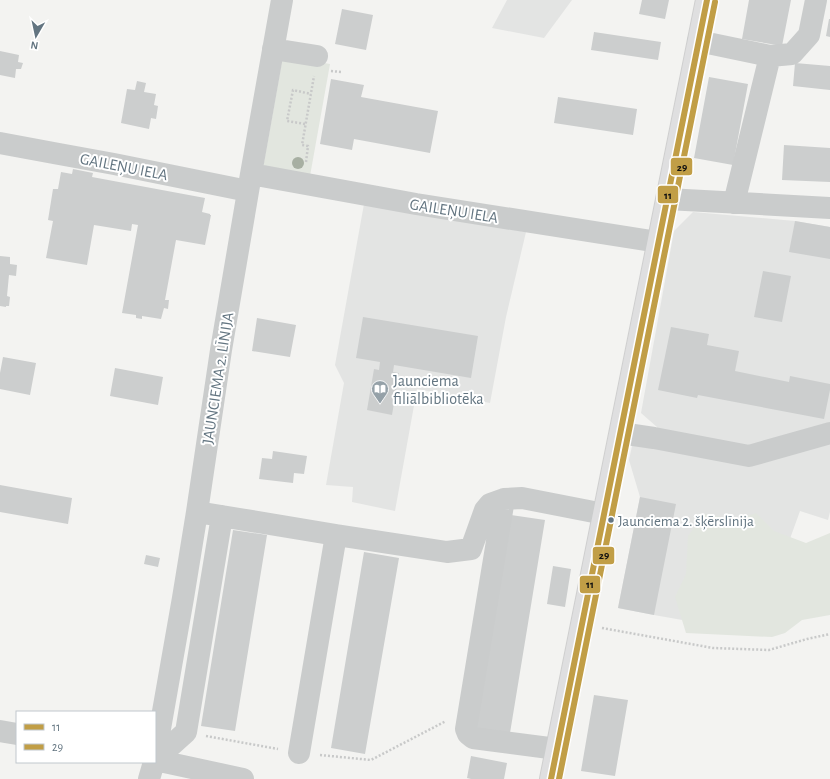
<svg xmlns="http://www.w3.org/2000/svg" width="830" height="779" viewBox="0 0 830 779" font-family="'Alegreya Sans',sans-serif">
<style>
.built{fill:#e3e4e3}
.green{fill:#e2e6df}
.building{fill:#cccece}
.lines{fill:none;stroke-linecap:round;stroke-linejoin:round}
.major-casing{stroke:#cfcfcf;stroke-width:24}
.path{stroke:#c8c9c9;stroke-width:2.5;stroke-dasharray:2 2;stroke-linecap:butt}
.minor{stroke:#cacccc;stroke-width:22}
.major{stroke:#dfdfe0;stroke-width:22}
.bus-1-casing{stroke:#fff;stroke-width:9}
.bus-2-casing{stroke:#fff;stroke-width:9}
.bus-1{stroke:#c19e46;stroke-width:6}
.bus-2{stroke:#c19e46;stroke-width:6}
.tree{fill:#a7afa2}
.bus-dot{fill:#637581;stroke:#fff;stroke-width:1.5}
.labels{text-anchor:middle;stroke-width:4;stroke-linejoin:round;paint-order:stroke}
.bus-label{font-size:15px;fill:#637581;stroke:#fff;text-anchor:start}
.street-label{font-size:16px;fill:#637581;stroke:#fff}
.poi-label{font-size:16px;fill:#637581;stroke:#fff;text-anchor:start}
.line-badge{stroke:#fff;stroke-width:1.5}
.pale-badge-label{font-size:11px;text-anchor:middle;font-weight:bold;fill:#111}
</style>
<rect width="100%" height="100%" fill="#f3f3f1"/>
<!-- built -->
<path class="built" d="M507,0H572L544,38L492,28Z
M364,204L526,232L506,317L490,403L417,389L395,511L352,502L353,487L326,485L344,383L335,365Z
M693,212L795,221L830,227V512L828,520L800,511L756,633L654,615L618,608L640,497L629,460L632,446L653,442L657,427L641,413L674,231Z"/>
<!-- green -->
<path class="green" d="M283,56L330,64L310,176L263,168Z
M756,513L774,531L806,543L830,533V615L802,620L785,633L772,637L686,633L675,597L686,574L688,536L704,514L737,520Z"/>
<!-- building -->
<path class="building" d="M642,0H669L665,19L639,14Z
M749,0H791L782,46L742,39Z
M342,9L373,15L366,50L335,44Z
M829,19H830V37L826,36Z
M594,32L661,42L658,60L591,50Z
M0,51L19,55L18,62L23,63L21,69H16L15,78L0,75Z
M795,63L830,66V90L793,86Z
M709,77L748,84L733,165L694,158Z
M331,79L364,85L361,97L438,111L430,153L354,139L352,150L320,144Z
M137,81L146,83L144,92L156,94L154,105L158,106L156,119L151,118L149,129L121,123L127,89L135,90Z
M558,97L637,109L633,135L554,123Z
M784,145L830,148V182L782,180Z
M73,169L93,173L92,177L205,198L202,212L210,214V215H211L205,245L176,240L165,300H169L168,309L164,308L161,319L142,316V319L136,318V315L122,313L138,225L132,224L131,231L94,225L87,265L46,258L53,221L48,220L53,189H58L61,172L72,174Z
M795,221L830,227V259L789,252Z
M0,256L10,257V264L17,265L16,276L9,275L7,296L10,297L9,306H6V307L0,306Z
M763,271L791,276L782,322L754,317Z
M363,317L478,336L471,378L394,365L393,372L399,373L392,415L367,410L374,369L379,370L380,362L356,358Z
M257,318L296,325L290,357L252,351Z
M671,327L709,334L707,345L739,351L735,371L789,382L790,376L830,384V390L824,419L698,395L697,398L658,390Z
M3,357L36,363L30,395L0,389V373Z
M115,368L163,377L158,405L110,396Z
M273,451L307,456L304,474L294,473L293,483L259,479L262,458L272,459Z
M0,485L72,498L68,524L0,512Z
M640,497L676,504L654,615L618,608Z
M511,515L545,520L510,733L475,728Z
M233,530L267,535L235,731L201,726Z
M364,552L399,558L365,754L331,748Z
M146,555L160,558L158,567L144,564Z
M553,566L571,569L565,607L547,604Z
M594,695L628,700L615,776L581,771Z
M471,756L507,763L504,779H471L467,778Z"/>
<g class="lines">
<!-- major casing -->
<g class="major-casing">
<path id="major" d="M551,779L707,0"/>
</g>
<!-- path -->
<path class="path" d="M331,71L341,72
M305,124L287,121L293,90L311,94
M306,162L308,146L302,145L314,76
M602,628L713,648L769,650L807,639L830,634
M206,736L278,749
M320,755L371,760L446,721"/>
<!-- minor -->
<path class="minor" d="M698,41L770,56L792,54L809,35L816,0
M273,49L317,56
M0,143L59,154L114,164L248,191
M251,174L416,204L658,242
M667,199L830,208
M734,203L770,56
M620,433L654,438L749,456L830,433
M504,499L466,729L468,734L473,738L557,749
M197,512L336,535L447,552L471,549L485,510L490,504L504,499L522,498L604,514
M0,731L17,734
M299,753L336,535
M155,757L183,598L197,512L221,350L251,174L282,0
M155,760L186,732L222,516
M155,760L243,779
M149,779L154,762"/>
<!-- major -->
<use href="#major" class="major"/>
<!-- bus-1 casing -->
<g class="bus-1-casing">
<path id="bus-1" d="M551,779L707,0"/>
</g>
<!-- bus-2 casing -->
<g class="bus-2-casing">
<path id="bus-2" d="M559,779L715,2"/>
</g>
<!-- bus-1 -->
<use href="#bus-1" class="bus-1"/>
<!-- bus-2 -->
<use href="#bus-2" class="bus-2"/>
</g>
<!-- trees -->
<circle class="tree" cx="298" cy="163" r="6"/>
<!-- icons -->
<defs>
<g id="library-pin" transform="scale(0.9)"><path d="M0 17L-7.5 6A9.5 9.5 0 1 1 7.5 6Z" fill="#95a1a8" stroke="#fff"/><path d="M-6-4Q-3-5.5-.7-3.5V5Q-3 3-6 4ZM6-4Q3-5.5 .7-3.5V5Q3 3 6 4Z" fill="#fff"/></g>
</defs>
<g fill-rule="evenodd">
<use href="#library-pin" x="380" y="389"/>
</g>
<!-- markers -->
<circle class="bus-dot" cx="611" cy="520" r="3.5"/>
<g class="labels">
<!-- bus labels -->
<g class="bus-label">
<text x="618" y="526">Jaunciema 2. šķērslīnija</text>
</g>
<!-- street labels -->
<g class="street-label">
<text transform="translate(124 166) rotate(11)" y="6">GAILEŅU IELA</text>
<text transform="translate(454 210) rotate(9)" y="6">GAILEŅU IELA</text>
<text transform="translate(217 378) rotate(-81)" y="6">JAUNCIEMA 2. LĪNIJA</text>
</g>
<!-- poi labels -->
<g class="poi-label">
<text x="393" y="386">Jaunciema<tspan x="393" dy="18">filiālbibliotēka</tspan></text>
</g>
</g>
<g class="line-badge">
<rect x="670" y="157" width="23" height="19" rx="4" fill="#c19e46"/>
<rect x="657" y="185" width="22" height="19" rx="4" fill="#c19e46"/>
<rect x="592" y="546" width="23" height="19" rx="4" fill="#c19e46"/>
<rect x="579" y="575" width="22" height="19" rx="4" fill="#c19e46"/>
</g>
<g class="pale-badge-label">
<text x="682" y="171">29</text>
<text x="668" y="199">11</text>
<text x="604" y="559">29</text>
<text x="590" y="588">11</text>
</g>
<!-- legend -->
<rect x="16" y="711" width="140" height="52" fill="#ffffff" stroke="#c1c8cd"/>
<rect x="24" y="724" width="20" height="6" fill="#c19e46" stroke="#c1c8cd"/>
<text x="52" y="731" font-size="12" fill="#637581">11</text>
<rect x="24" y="744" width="20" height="6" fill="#c19e46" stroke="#c1c8cd"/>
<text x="52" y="751" font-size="12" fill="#637581">29</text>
<!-- north arrow -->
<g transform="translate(36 36) rotate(189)" stroke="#ffffff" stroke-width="3" paint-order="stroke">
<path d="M0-3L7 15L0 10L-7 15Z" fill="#637581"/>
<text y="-6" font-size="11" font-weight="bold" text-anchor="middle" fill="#637581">N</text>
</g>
</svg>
